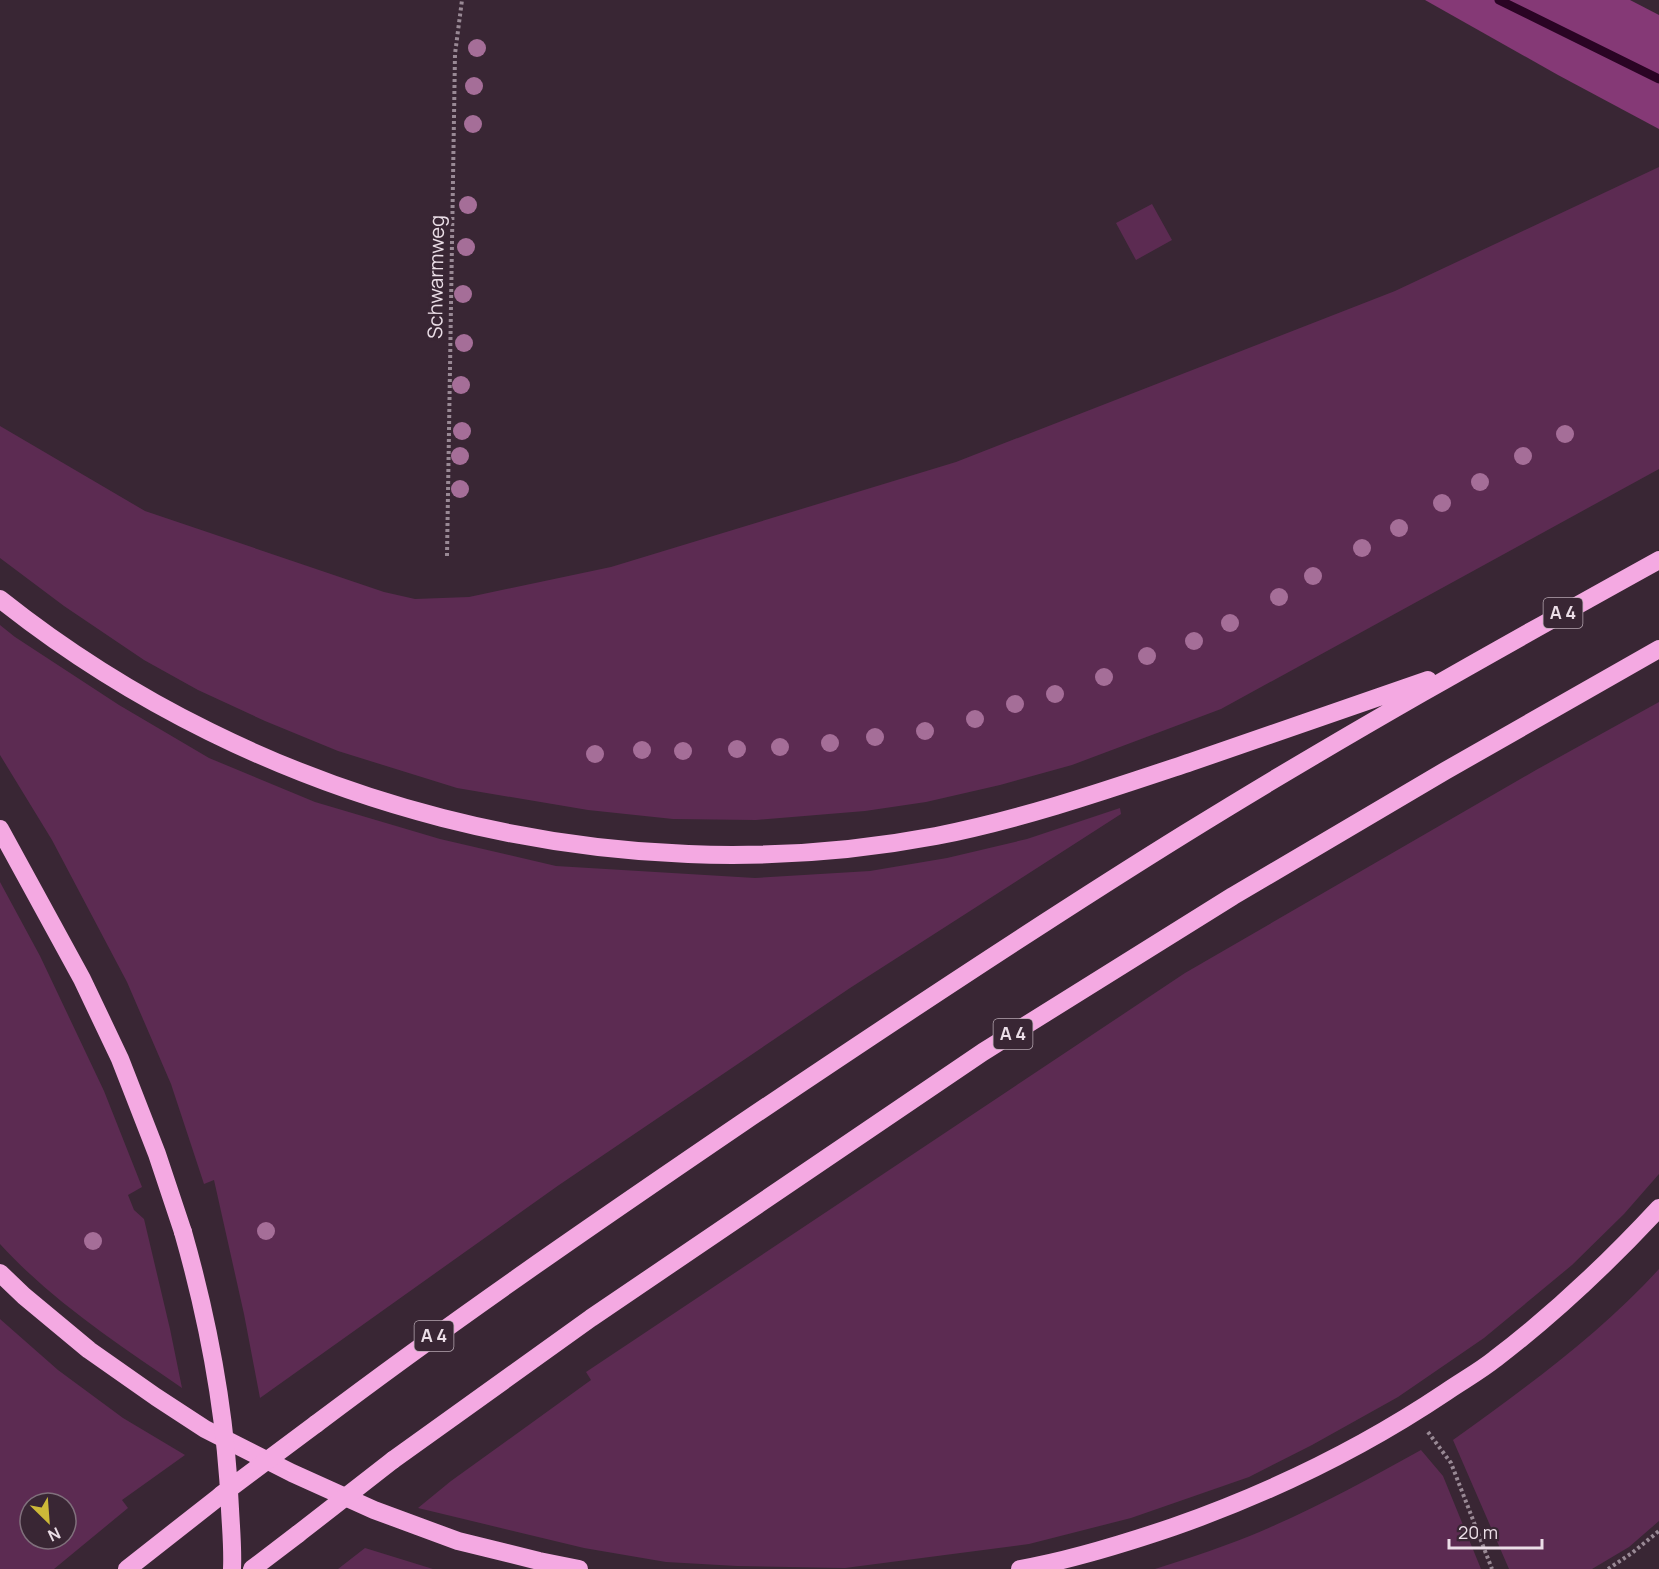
<svg xmlns="http://www.w3.org/2000/svg" width="1659" height="1569" viewBox="0 0 1659 1569" font-family="Manrope,sans-serif">
<style>
.green{fill:#5c2b52;fill-rule:evenodd}
.forest{fill:#853976}
.lines{fill:none;stroke-linecap:round;stroke-linejoin:round}
.stream{stroke:#2a0424;stroke-width:9}
.path{stroke:#998995;stroke-width:4;stroke-dasharray:3 3;stroke-linecap:butt}
.motorway{stroke:#f4a9e2;stroke-width:18}
.motorway-bridge{stroke:#f4a9e2;stroke-width:18}
.tree{fill:#a56e98}
.labels{text-anchor:middle;stroke-width:6;stroke-linejoin:round;paint-order:stroke}
.shield{fill:#392634;stroke:#b6a7b1;stroke-width:1.5}
.shield-label{font-size:18px;font-weight:bold;fill:#ebdee7}
.street-label{font-size:20px;fill:#ebdee7;stroke:#392634}
</style>
<rect width="100%" height="100%" fill="#392634"/>
<!-- green -->
<path class="green" d="M1659,167V469L1221,709L1072,765L1000,785L926,802L865,811L756,820L673,819L588,810L457,788L338,751L265,721L198,690L144,660L64,606L0,558V426L145,511L384,592L415,599L469,597L611,567L956,462L1395,291Z
M1152,204L1172,240L1136,260L1116,223Z
M0,625L15,637L119,705L209,758L315,802L440,839L556,866L755,878L870,871L947,858L1027,839L1120,808L1121,814L850,988L559,1185L260,1398L244,1314L214,1180L204,1184L171,1084L127,982L52,840L0,755Z
M1659,702V1174L1624,1214L1572,1265L1484,1338L1398,1397L1312,1445L1249,1477L1131,1518L1029,1544L845,1568L737,1566L666,1562L584,1548L418,1508L451,1481L591,1380L586,1372L1185,973L1536,770Z
M0,882L40,956L104,1091L142,1187L128,1195L134,1210L144,1219L170,1329L182,1388C118,1344 53,1302 0,1244Z
M1659,1269V1521L1629,1547L1592,1569H1509L1453,1440C1524,1389 1600,1334 1659,1269Z
M0,1319L58,1370L123,1418L185,1455L122,1500L128,1508L54,1569H0ZM30,1503H66V1539H30Z
M1421,1450L1443,1476L1481,1569H1155C1179,1561 1202,1554 1226,1545C1294,1520 1358,1485 1421,1450Z
M365,1548L433,1569H338Z"/>
<!-- forest -->
<path class="forest" d="M1425,0H1630L1659,15V129L1558,75Z"/>
<g class="lines">
<!-- stream -->
<path class="stream" d="M1499,0L1659,79"/>
<!-- path -->
<path class="path" d="M447,556L455,54L462,0
M1428,1432L1451,1463L1492,1569
M1608,1569L1632,1553L1659,1531"/>
<!-- motorway -->
<path class="motorway" d="M0,599C259,805 609,898 936,836C1023,819 1107,790 1191,762C1270,734 1349,707 1428,680
M0,829L82,979L120,1059L157,1154L183,1232
M0,1273L24,1296L89,1350L156,1397L205,1429L292,1473L374,1510L458,1541L539,1561L579,1569
M316,1424C455,1319 598,1221 742,1123C889,1024 1036,926 1186,833C1341,737 1500,648 1659,560
M393,1460L591,1318L983,1052L1233,896L1445,771L1659,649
M127,1569L220,1496
M252,1569L298,1534
M1020,1569C1072,1560 1123,1544 1173,1527C1270,1493 1361,1449 1446,1392C1462,1381 1480,1371 1495,1359C1554,1314 1608,1263 1659,1208"/>
<!-- motorway-bridge -->
<path class="motorway-bridge" d="M183,1232C209,1323 226,1415 230,1509C231,1529 233,1549 232,1569
M221,1495L316,1424
M298,1534L393,1460"/>
</g>
<!-- trees -->
<g class="tree">
<circle cx="477" cy="48" r="9"/>
<circle cx="474" cy="86" r="9"/>
<circle cx="473" cy="124" r="9"/>
<circle cx="468" cy="205" r="9"/>
<circle cx="466" cy="247" r="9"/>
<circle cx="463" cy="294" r="9"/>
<circle cx="464" cy="343" r="9"/>
<circle cx="461" cy="385" r="9"/>
<circle cx="462" cy="431" r="9"/>
<circle cx="1565" cy="434" r="9"/>
<circle cx="460" cy="456" r="9"/>
<circle cx="1523" cy="456" r="9"/>
<circle cx="1480" cy="482" r="9"/>
<circle cx="460" cy="489" r="9"/>
<circle cx="1442" cy="503" r="9"/>
<circle cx="1399" cy="528" r="9"/>
<circle cx="1362" cy="548" r="9"/>
<circle cx="1313" cy="576" r="9"/>
<circle cx="1279" cy="597" r="9"/>
<circle cx="1230" cy="623" r="9"/>
<circle cx="1194" cy="641" r="9"/>
<circle cx="1147" cy="656" r="9"/>
<circle cx="1104" cy="677" r="9"/>
<circle cx="1055" cy="694" r="9"/>
<circle cx="1015" cy="704" r="9"/>
<circle cx="975" cy="719" r="9"/>
<circle cx="925" cy="731" r="9"/>
<circle cx="875" cy="737" r="9"/>
<circle cx="830" cy="743" r="9"/>
<circle cx="780" cy="747" r="9"/>
<circle cx="737" cy="749" r="9"/>
<circle cx="642" cy="750" r="9"/>
<circle cx="683" cy="751" r="9"/>
<circle cx="595" cy="754" r="9"/>
<circle cx="266" cy="1231" r="9"/>
<circle cx="93" cy="1241" r="9"/>
</g>
<g class="labels">
<!-- shield labels -->
<g class="shield">
<rect x="1543.5" y="598" width="39" height="30" rx="4.5"/>
<rect x="993.5" y="1019" width="39" height="30" rx="4.5"/>
<rect x="414.5" y="1321" width="39" height="30" rx="4.5"/>
</g>
<g class="shield-label">
<text x="1563" y="619">A 4</text>
<text x="1013" y="1040">A 4</text>
<text x="434" y="1342">A 4</text>
</g>
<!-- street labels -->
<g class="street-label">
<text transform="translate(436 277) rotate(-89)" y="7">Schwarmweg</text>
</g>
</g>
<!-- north arrow -->
<g transform="translate(48 1521) rotate(155)"><circle r="28" fill="#392634" stroke="#80707c" stroke-width="1.5"/>
<path d="M0-4.5L10 22L0 15L-10 22Z" fill="#cdb938"/>
<text y="-9" font-size="16" font-weight="bold" text-anchor="middle" fill="#ebdee7">N</text>
</g>
<!-- scale -->
<path d="M1449 1539v9h93v-9" fill="none" stroke="#ebdee7" stroke-width="3"/>
<text x="1458" y="1539" font-size="18" fill="#ebdee7" stroke="#392634" stroke-width="4.5" paint-order="stroke">20 m</text>
</svg>
